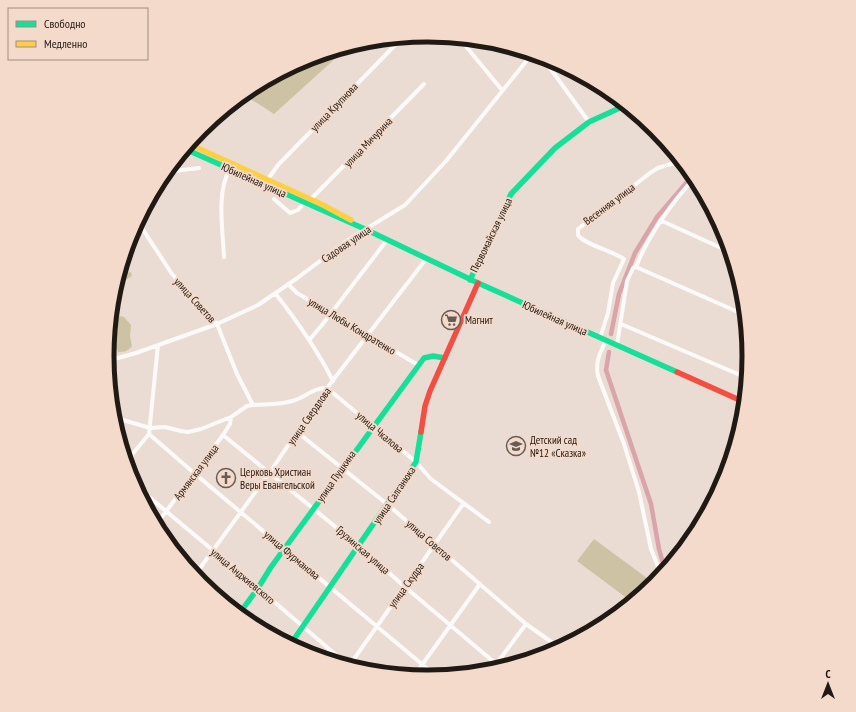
<svg xmlns="http://www.w3.org/2000/svg" width="856" height="712" viewBox="0 0 856 712" font-family="'PT Sans Narrow',sans-serif">
<style>
.green{fill:#cdc3a4}
.lines{fill:none;stroke-linecap:round;stroke-linejoin:round}
.canal{stroke:#d9a4aa;stroke-width:4.5}
.street{stroke:#fcfaf8;stroke-width:4}
.fast{stroke:#16e098;stroke-width:5.5}
.slow{stroke:#ffcf43;stroke-width:5.5}
.jam{stroke:#f24e42;stroke-width:5.5}
.labels{text-anchor:middle;stroke-width:4;stroke-linejoin:round;paint-order:stroke}
.street-label{font-size:11px;fill:#211913;stroke:#f3daca}
.poi-label{font-size:11px;fill:#211913;stroke:#f3daca;text-anchor:start}
.rim{fill:none;stroke:#211913;stroke-width:5}
</style>
<rect width="100%" height="100%" fill="#eadcd3"/>
<!-- green -->
<path class="green" d="M349,46L274,114L243,94L250,89L305,59Z
M131,272L132,276L115,287L119,276L123,273Z
M120,316L124,317L131,325L130,336L132,346C128,351 125,352 118,352L115,344L109,337L111,317Z
M594,539L651,581L643,593L632,602L577,561Z"/>
<g class="lines">
<!-- canal -->
<path class="canal" d="M611,334L619,294L635,253L657,217L693,175
M609,352L606,370L651,504L659,549L665,570"/>
<!-- street -->
<path class="street" d="M459,38L502,90
M542,57L589,122
M166,172L199,168
M268,179L278,165L403,37
M274,199L290,213L298,210L304,203
M311,199L424,84
M662,221L730,252
M138,222L172,274L209,314L217,324L237,374L253,405
M224,257C223,233 216,189 230,170
M636,267L745,315
M288,284L297,293L418,365
M275,293C297,321 317,349 333,381
M621,324L747,378
M600,338L608,313L613,283L624,259C613,251 585,245 578,235V229L650,173L658,168L681,161
M310,339L322,325L387,240
M606,340C600,354 595,361 598,376L624,444L639,492L651,549L659,569V578
M617,345L627,281L633,268L636,267C647,238 673,200 695,178
M107,361L136,353L217,324L258,305L296,279L348,240L405,205L446,161L532,54
M741,400L746,388
M113,417L150,428L165,427L181,431L188,432L201,429L231,417L247,406L253,405C266,404 280,405 292,401C305,398 314,387 327,388L416,462L431,479L489,522
M297,432L387,504L526,624L560,648
M149,434L194,473L436,676
M223,435L359,546L405,587L501,668
M126,462L149,434L158,345
M136,486L258,588L349,666
M156,525L223,435L230,424L231,417
M195,575L270,472L327,388L426,259
M349,666L463,504
M491,671L526,624
M414,676L480,584"/>
<!-- fast -->
<path class="fast" d="M185,149L367,230L478,283L677,372
M470,280L511,194L555,148L589,122L626,105
M239,614L258,588L271,567L424,358L433,356L445,358
M290,645L416,462L421,432"/>
<!-- slow -->
<path class="slow" d="M189,144L323,205L351,220"/>
<!-- jam -->
<path class="jam" d="M677,372L744,402
M421,432L425,406L430,391L478,283"/>
</g>
<!-- icons -->
<defs>
<g id="supermarket-ring" transform="scale(1)"><circle r="9.5" fill="#f3daca" stroke="#675d56" stroke-width="1.5"/><path d="M-6-5.5h2.5l.6 2H6L4.5 2H-2.5L-4.4-4H-6ZM-1.5 3.2a1.3 1.3 0 1 0 .1 0ZM3 3.2a1.3 1.3 0 1 0 .1 0Z" fill="#675d56"/></g>
<g id="school-ring" transform="scale(1)"><circle r="9.5" fill="#f3daca" stroke="#675d56" stroke-width="1.5"/><path d="M0-5L7-2L0 1L-7-2ZM-4 1L0 2.5L4 1V4Q0 6-4 4Z" fill="#675d56"/></g>
<g id="church-ring" transform="scale(1)"><circle r="9.5" fill="#f3daca" stroke="#675d56" stroke-width="1.5"/><path d="M-1.2-6h2.4v3.5h3.3v2.4h-3.3V6h-2.4V-.1h-3.3v-2.4h3.3Z" fill="#675d56"/></g>
</defs>
<g fill-rule="evenodd">
<use href="#supermarket-ring" x="451" y="320"/>
<use href="#school-ring" x="516" y="446"/>
<use href="#church-ring" x="226" y="478"/>
</g>
<g class="labels">
<!-- street labels -->
<g class="street-label">
<text transform="translate(334 107) rotate(-46)" y="4">улица Крупнова</text>
<text transform="translate(368 142) rotate(-46)" y="4">улица Мичурина</text>
<text transform="translate(254 180) rotate(24)" y="4">Юбилейная улица</text>
<text transform="translate(609 204) rotate(-37)" y="4">Весенняя улица</text>
<text transform="translate(491 235) rotate(-64)" y="4">Первомайская улица</text>
<text transform="translate(346 244) rotate(-34)" y="4">Садовая улица</text>
<text transform="translate(195 300) rotate(48)" y="4">улица Советов</text>
<text transform="translate(555 318) rotate(24)" y="4">Юбилейная улица</text>
<text transform="translate(352 326) rotate(31)" y="4">улица Любы Кондратенко</text>
<text transform="translate(309 416) rotate(-55)" y="4">улица Свердлова</text>
<text transform="translate(380 432) rotate(40)" y="4">улица Чкалова</text>
<text transform="translate(196 472) rotate(-53)" y="4">Армянская улица</text>
<text transform="translate(336 476) rotate(-55)" y="4">улица Пушкина</text>
<text transform="translate(394 495) rotate(-56)" y="4">улица Салганюка</text>
<text transform="translate(429 540) rotate(41)" y="4">улица Советов</text>
<text transform="translate(363 550) rotate(41)" y="4">Грузинская улица</text>
<text transform="translate(292 555) rotate(40)" y="4">улица Фурманова</text>
<text transform="translate(243 576) rotate(40)" y="4">улица Анджиевского</text>
<text transform="translate(406 585) rotate(-54)" y="4">улица Скудра</text>
</g>
<!-- poi labels -->
<g class="poi-label">
<text x="465" y="324">Магнит</text>
<text x="530" y="444">Детский сад<tspan x="530" dy="13">№12 «Сказка»</tspan></text>
<text x="240" y="476">Церковь Христиан<tspan x="240" dy="13">Веры Евангельской</tspan></text>
</g>
</g>
<!-- crop -->
<path d="M0 0H856V712H0ZM114 356a314 314 0 1 1 628 0a314 314 0 1 1-628 0Z" fill="#f3daca" fill-rule="evenodd"/>
<path class="rim" d="M114 356a314 314 0 1 1 628 0a314 314 0 1 1-628 0Z"/>
<!-- legend -->
<rect x="8" y="8" width="140" height="52" fill="#f3daca" stroke="#9f8d81"/>
<rect x="16" y="21" width="20" height="6" fill="#16e098" stroke="#9f8d81"/>
<text x="44" y="28" font-size="12" fill="#211913">Свободно</text>
<rect x="16" y="41" width="20" height="6" fill="#ffcf43" stroke="#9f8d81"/>
<text x="44" y="48" font-size="12" fill="#211913">Медленно</text>
<!-- north arrow -->
<g transform="translate(828 684)" stroke="#f3daca" stroke-width="3" paint-order="stroke">
<path d="M0-3L7 15L0 10L-7 15Z" fill="#211913"/>
<text y="-6" font-size="11" font-weight="bold" text-anchor="middle" fill="#211913">С</text>
</g>
</svg>
